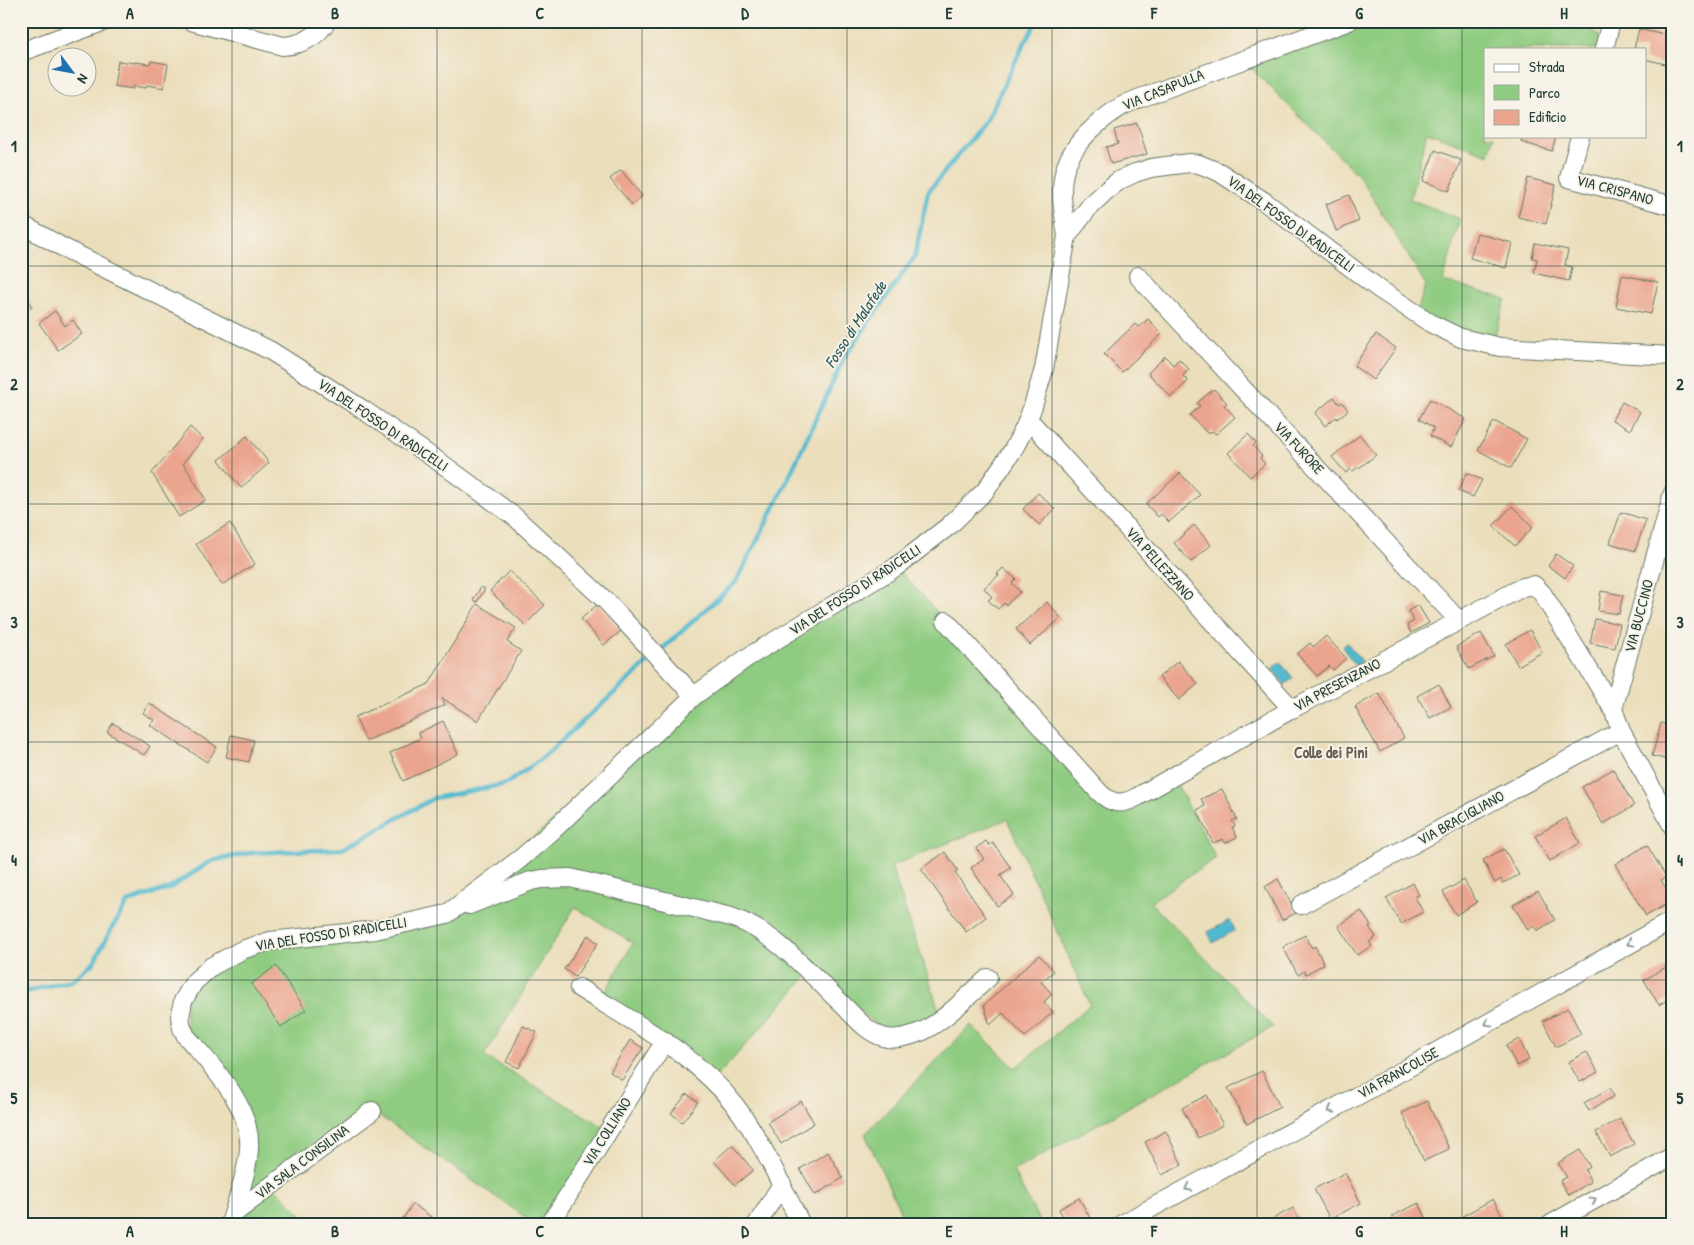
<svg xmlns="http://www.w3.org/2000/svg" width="1694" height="1245" viewBox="0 0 1694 1245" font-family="'Patrick Hand',sans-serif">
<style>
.green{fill:#8fcc81;stroke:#57845a}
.water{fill:#51b9cf;stroke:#387b82}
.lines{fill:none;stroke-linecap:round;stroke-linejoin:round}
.stream{stroke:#51b9cf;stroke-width:4.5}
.building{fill:#eba58e}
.street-casing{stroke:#667563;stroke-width:20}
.street{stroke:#fff;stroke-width:18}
.oneway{stroke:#8f9e9a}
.grid{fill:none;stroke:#1f3d34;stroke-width:1;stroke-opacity:0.55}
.labels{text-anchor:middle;stroke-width:4;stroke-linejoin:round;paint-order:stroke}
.street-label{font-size:15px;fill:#1f3d34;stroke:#f7f3e8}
.water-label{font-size:16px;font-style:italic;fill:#2c5c5b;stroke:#f7f3e8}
.neighbourhood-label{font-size:16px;font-weight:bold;fill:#666154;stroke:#f7f3e8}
.neatline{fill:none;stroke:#1f3d34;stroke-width:2}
.grid-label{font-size:16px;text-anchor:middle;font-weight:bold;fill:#1f3d34}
</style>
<rect width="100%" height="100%" fill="#f7f3e8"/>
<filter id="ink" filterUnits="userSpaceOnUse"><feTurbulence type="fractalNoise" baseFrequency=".02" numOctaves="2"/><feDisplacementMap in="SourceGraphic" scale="10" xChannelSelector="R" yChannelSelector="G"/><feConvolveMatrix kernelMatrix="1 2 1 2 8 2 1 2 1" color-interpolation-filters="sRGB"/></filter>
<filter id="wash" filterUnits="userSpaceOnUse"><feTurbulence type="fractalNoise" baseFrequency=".0096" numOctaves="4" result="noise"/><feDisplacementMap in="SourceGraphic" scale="20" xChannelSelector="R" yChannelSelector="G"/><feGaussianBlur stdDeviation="1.12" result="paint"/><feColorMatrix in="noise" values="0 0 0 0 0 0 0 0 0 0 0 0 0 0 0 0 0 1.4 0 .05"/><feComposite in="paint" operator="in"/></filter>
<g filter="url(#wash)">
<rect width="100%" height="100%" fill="#ebdebb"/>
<!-- green -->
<path class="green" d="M1349,21H1584L1605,42L1604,49H1485V136H1494L1489,155L1427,132L1410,199L1460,219L1443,281L1506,299L1492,345L1416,314L1426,285L1359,176L1242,59Z
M896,567L1114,803L1173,777L1216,858L1150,902L1273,1027L1013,1171L1041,1224H906L865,1134L971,1025L1015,1068L1090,1005L1007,819L891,866L942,1019L894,1038L810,973L713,1081L600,1001L633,943L575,907L484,1056L609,1130L550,1224H535L372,1111L272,1185L311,1224H229L256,1133L186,1036V994L242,950L447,914L694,696Z"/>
<!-- water -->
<path class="water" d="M1347,643L1362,661L1356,666L1342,647Z
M1280,662L1293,678L1285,685L1272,669Z
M1230,920L1235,930L1213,943L1208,932Z"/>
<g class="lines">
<!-- stream -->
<path class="stream" d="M659,652L736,582L781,494L844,358L915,256L928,192L986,121L1024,44L1037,21
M21,993L73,980L93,963L112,928L128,902L170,888L211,861L250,853L342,849L434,798L506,784L541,759L654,657"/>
</g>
<g id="blocks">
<!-- building -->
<path class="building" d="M1639,29L1673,37V66L1645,59V49H1634Z
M118,61L135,63V62L150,64L151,61L168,64L164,88L147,85L146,88L133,86V89L114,86Z
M1137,123L1147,154L1111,164L1106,147L1118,144L1114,130Z
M1522,136H1556L1552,151L1521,142Z
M1435,150L1461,160L1449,191L1423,181Z
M621,170L642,196L632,205L610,179Z
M1528,178L1556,185L1546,224L1518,217Z
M1349,195L1359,221L1336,231L1326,204Z
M1477,233L1512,243L1506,268L1470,258Z
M1535,243L1568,250L1565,265L1572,267L1569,281L1534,273L1537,259L1532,258Z
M1622,275L1658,282L1651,314L1616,307Z
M21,292L32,306L21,315Z
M55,311L65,326L73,320L82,334L58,350L39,323Z
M1148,319L1162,334L1122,372L1104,354L1135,324L1139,327Z
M1376,334L1396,348L1373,380L1354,366Z
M1165,356L1173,365L1179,359L1189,369L1183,376L1188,381L1171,397L1148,373Z
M1214,389L1227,403L1224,405L1235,417L1216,434L1212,431L1208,434L1190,415L1200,406L1197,403Z
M1334,397L1339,404L1342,402L1348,410L1337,419L1336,417L1325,426L1315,413Z
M1430,399L1466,419L1451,447L1430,436L1434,428L1419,419Z
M1622,402L1640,412L1630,430L1612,420Z
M1494,421L1527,439L1511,468L1478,450Z
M190,427L203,439L183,463L206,500L179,517L152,473Z
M1248,434L1256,443L1253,446L1262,456L1260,458L1265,464L1250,477L1228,453Z
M1360,435L1376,455L1359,468L1358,467L1353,471L1351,469L1346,473L1332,457Z
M247,436L269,463L241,488L219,460Z
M1180,473L1200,495L1169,522L1161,514L1158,517L1146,504Z
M1467,473L1482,480L1473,497L1458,491Z
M1038,493L1055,509L1039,525L1023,509Z
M1512,506L1533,527L1515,546L1493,526Z
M1621,512L1646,520L1635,551L1610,543Z
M230,523L255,564L222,585L196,544Z
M1194,525L1211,545L1191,562L1174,543Z
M1556,554L1573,566L1565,578L1548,566Z
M1003,568L1016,579L1012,583L1020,592L1006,605L1004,603L998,609L988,600L992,597L984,588L999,575L997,574Z
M509,571L545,605L525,625L490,591Z
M481,587L485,589L477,602L473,600Z
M1601,591L1623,595L1619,614L1598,611Z
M1047,602L1061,618L1030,645L1016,629Z
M477,604L516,628L507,642L521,651L478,721L442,698L445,705L366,741L355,717L429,684Z
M598,604L621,631L604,645L581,619Z
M1418,605L1429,623L1411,633L1407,625L1414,621L1408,611Z
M1595,619L1620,624L1615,648L1590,643Z
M1530,630L1542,652L1518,666L1506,644Z
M1481,633L1494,656L1469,669L1456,647Z
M1326,636L1346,658L1333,670L1329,666L1317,676L1297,654L1310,643L1313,647Z
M1178,661L1198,684L1179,700L1159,677Z
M1439,684L1451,707L1430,718L1417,696Z
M1379,693L1404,738L1380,752L1355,707Z
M149,703L217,747L207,762L150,725L154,720L143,713Z
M443,721L458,754L403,781L390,753L421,738L418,733Z
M113,723L150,746L144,755L107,732Z
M1661,723L1673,726V761L1652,756Z
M231,735L254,740L249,762L226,757Z
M1613,769L1634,806L1603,824L1582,787Z
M1222,789L1237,819L1232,821L1235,826L1232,827L1237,837L1225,843L1223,839L1213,843L1197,810L1205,806L1201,799Z
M1566,818L1580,843L1550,861L1535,836Z
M986,841L989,845L993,843L1011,868L1000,875L1014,895L997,906L971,868L984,859L976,848Z
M1647,845L1666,877L1661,880L1673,900L1646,916L1615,864Z
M1504,849L1519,875L1503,883L1501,879L1495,883L1483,860Z
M945,852L958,871L955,873L986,917L966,932L921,869Z
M1278,879L1296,913L1282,920L1265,887Z
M1464,880L1477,902L1456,915L1443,892Z
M1413,883L1419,895L1415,897L1423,912L1401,924L1386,898Z
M1538,891L1555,920L1537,931L1534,926L1528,930L1513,905Z
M1361,911L1371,926L1369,927L1376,937L1369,942L1372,946L1357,955L1338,926Z
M588,935L598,943L575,977L564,969Z
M1305,935L1312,948L1315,946L1324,964L1306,974L1304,971L1298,975L1283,947Z
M1039,955L1054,971L1041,982L1052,994L1044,1002L1053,1012L1025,1037L1003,1013L990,1025L984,1005Z
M1673,963V996L1659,1005L1644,980Z
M276,966L306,1010L281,1027L251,984Z
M1568,1008L1581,1034L1556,1047L1543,1021Z
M523,1026L537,1032L519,1068L506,1062Z
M1519,1039L1529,1060L1517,1066L1506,1046Z
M630,1040L643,1048L622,1080L610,1072Z
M1587,1052L1598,1072L1580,1082L1568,1062Z
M1262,1071L1280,1107L1247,1124L1228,1088Z
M1610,1088L1614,1096L1589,1111L1584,1103Z
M687,1094L698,1102L682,1122L671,1113Z
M1207,1095L1223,1125L1198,1138L1182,1108Z
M801,1101L814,1123L781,1144L768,1122Z
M1427,1101L1449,1149L1424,1161L1402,1113Z
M1620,1119L1634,1144L1610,1157L1596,1132Z
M1166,1131L1182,1165L1162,1175L1145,1142Z
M732,1145L753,1170L735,1185L714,1161Z
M1580,1150L1590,1167L1585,1170L1591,1182L1568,1195L1560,1181L1567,1177L1558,1163Z
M828,1152L843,1178L815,1195L800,1169Z
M1345,1173L1361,1203L1330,1219L1314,1189Z
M1079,1198L1091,1220L1083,1224H1070L1069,1222L1067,1224L1059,1209Z
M1493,1199L1505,1221L1500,1224H1465L1461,1217Z
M1419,1203L1429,1224H1396L1392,1216Z
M413,1204L434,1219L431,1224H399Z
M1293,1208L1302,1224H1268L1267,1222Z"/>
</g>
</g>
<g filter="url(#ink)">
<use href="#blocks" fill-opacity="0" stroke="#667563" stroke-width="1"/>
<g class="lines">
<!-- street casing -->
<g class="street-casing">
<path id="street" d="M191,21L283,46C301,45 317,37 327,21
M1604,49L1611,21
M21,52L105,21
M1580,136L1569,178L1673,206
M21,224L64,248L271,351L362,409L445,466L515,517L606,601L694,696
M1067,236C1060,191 1055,164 1091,130C1104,118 1117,107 1135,100L1349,21
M1138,276L1459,621
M1028,419L1292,709
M946,621L1099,792C1112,805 1122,805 1137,797L1292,709L1523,587L1534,585L1542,593L1613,709L1621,731L1673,827
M1613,709L1673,493
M469,905L531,881L542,879L570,878L731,917C777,933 810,974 844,1006C856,1018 867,1032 883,1037C895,1041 911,1036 923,1031C945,1020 970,994 988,978
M1301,905L1621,731
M579,988C633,1022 694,1053 734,1104C762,1140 780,1183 801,1224
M233,1214L372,1111
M230,1224C237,1200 247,1174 249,1149C252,1105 212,1067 186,1036L182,1028L180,1017L183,1001L194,982L212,966L242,950L270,941L375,930L447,914L520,859L549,834L694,696L748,657L896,567L950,525L985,491L1013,450L1025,427L1033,406L1044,369L1067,236L1090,206L1107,190L1120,180L1135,173L1151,168L1189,163L1199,164L1219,172L1265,202L1379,289L1432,324L1461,338L1500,347L1673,356
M550,1224L665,1041
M757,1224L782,1184
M1122,1224L1368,1090L1673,920
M1551,1224L1673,1156"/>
</g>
<!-- street -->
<use href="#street" class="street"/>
</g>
<!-- one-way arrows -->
<defs><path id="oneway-chevron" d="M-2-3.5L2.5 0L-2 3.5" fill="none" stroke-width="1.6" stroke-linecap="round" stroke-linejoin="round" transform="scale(1.25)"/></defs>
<g class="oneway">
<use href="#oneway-chevron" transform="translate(1630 943) rotate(151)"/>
<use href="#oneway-chevron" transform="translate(1488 1023) rotate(151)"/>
<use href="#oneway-chevron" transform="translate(1331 1110) rotate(152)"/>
<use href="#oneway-chevron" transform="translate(1188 1188) rotate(152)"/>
<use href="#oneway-chevron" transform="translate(1593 1200) rotate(-29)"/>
</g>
</g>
<!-- grid -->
<path class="grid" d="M232,21V1224M437,21V1224M642,21V1224M847,21V1224M1052,21V1224M1257,21V1224M1462,21V1224M21,266H1673M21,504H1673M21,742H1673M21,980H1673"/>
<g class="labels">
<!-- street labels -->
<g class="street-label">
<text transform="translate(1163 90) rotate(-22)" y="5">VIA CASAPULLA</text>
<text transform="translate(1615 190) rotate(15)" y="5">VIA CRISPANO</text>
<text transform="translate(1291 224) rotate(36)" y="5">VIA DEL FOSSO DI RADICELLI</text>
<text transform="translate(383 425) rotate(34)" y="5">VIA DEL FOSSO DI RADICELLI</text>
<text transform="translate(1299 448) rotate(47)" y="5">VIA FURORE</text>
<text transform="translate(1160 564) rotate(48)" y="5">VIA PELLEZZANO</text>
<text transform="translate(855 590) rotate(-33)" y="5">VIA DEL FOSSO DI RADICELLI</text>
<text transform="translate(1639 616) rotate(-75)" y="5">VIA BUCCINO</text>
<text transform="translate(1337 685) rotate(-28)" y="5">VIA PRESENZANO</text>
<text transform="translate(1461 818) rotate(-29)" y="5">VIA BRACIGLIANO</text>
<text transform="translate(331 934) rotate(-9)" y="5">VIA DEL FOSSO DI RADICELLI</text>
<text transform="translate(1398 1073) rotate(-29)" y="5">VIA FRANCOLISE</text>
<text transform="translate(607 1132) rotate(-58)" y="5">VIA COLLIANO</text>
<text transform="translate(302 1162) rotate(-37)" y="5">VIA SALA CONSILINA</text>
</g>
<!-- water labels -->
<g class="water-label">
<text transform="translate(855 324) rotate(-57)" y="6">Fosso di Malafede</text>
</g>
<!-- neighbourhood labels -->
<g class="neighbourhood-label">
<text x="1331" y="758">Colle dei Pini</text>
</g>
</g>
<!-- margin -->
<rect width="1694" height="1245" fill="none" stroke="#f7f3e8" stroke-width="55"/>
<!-- legend -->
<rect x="1484" y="48" width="162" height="90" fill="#f7f3e8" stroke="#a1aaa0"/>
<rect x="1494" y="64" width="25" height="8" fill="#ffffff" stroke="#a1aaa0"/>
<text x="1529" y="72" font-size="15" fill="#1f3d34">Strada</text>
<rect x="1494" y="85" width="25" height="15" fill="#8fcc81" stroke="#a1aaa0"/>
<text x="1529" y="98" font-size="15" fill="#1f3d34">Parco</text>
<rect x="1494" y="110" width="25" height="15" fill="#eba58e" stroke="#a1aaa0"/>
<text x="1529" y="122" font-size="15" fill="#1f3d34">Edificio</text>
<!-- north arrow -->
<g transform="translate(72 72) rotate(122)"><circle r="24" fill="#f7f3e8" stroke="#a1aaa0"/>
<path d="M0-4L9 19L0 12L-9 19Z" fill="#1f6fb2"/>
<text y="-8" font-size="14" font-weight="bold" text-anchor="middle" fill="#1f3d34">N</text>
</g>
<rect x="28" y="28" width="1638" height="1190" class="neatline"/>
<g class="grid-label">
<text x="130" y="19">A</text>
<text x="335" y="19">B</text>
<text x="540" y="19">C</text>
<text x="745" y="19">D</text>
<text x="949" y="19">E</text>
<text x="1154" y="19">F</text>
<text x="1359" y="19">G</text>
<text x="1564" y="19">H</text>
<text x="14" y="152">1</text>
<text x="1680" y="152">1</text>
<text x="14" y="390">2</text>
<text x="1680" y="390">2</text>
<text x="14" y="628">3</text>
<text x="1680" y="628">3</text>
<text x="14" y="866">4</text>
<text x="1680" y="866">4</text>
<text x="14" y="1104">5</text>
<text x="1680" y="1104">5</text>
<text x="130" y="1237">A</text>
<text x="335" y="1237">B</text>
<text x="540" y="1237">C</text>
<text x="745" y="1237">D</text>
<text x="949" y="1237">E</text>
<text x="1154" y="1237">F</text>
<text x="1359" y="1237">G</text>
<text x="1564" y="1237">H</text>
</g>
</svg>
